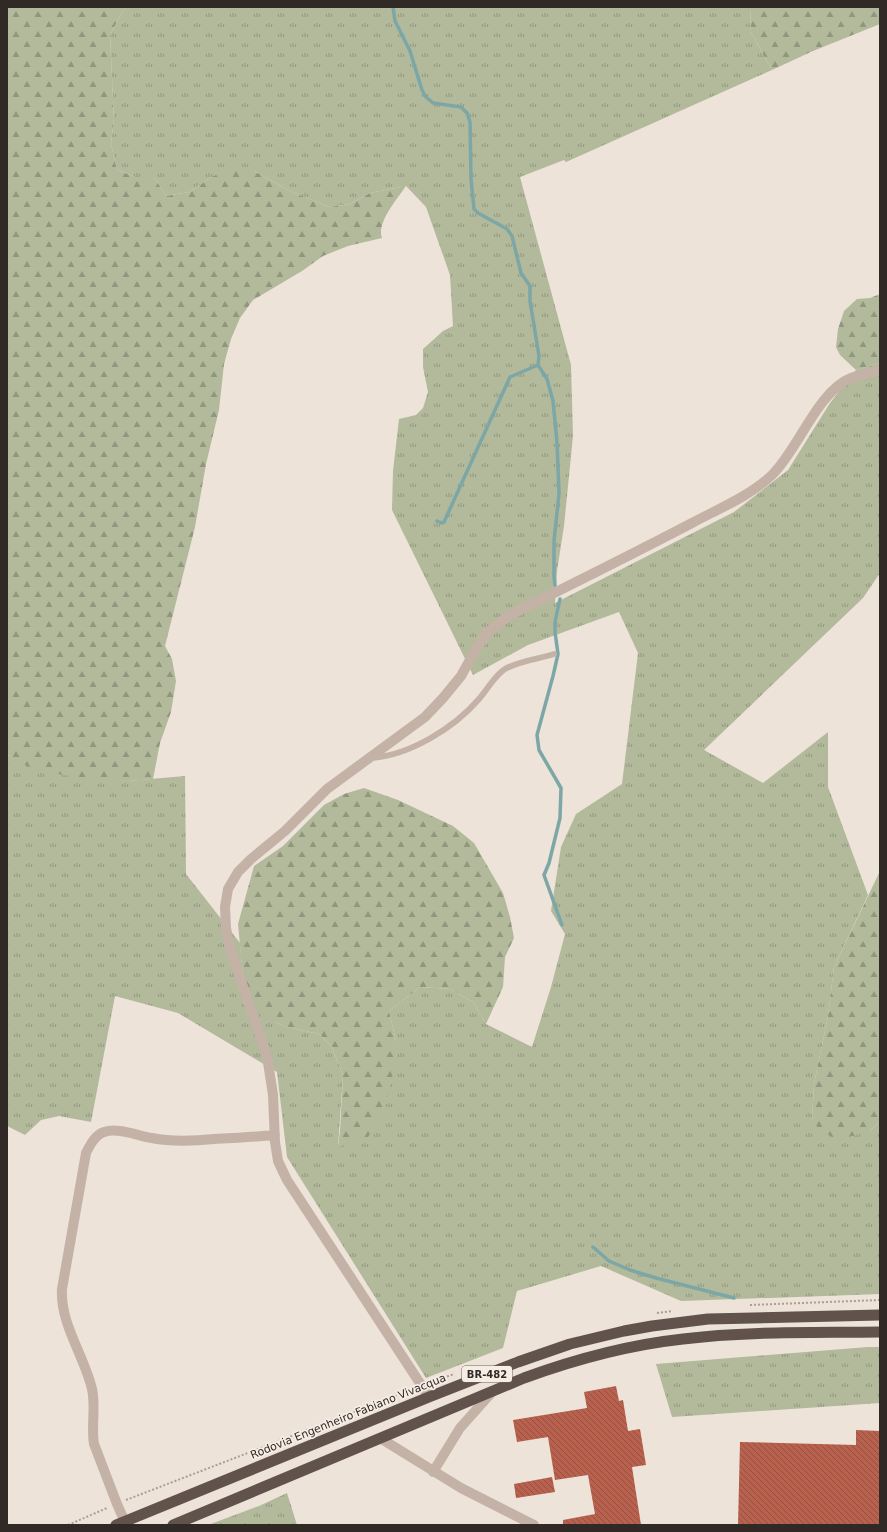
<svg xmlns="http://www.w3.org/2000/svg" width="887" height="1532" viewBox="0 0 887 1532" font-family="'DejaVu Sans',sans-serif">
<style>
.grass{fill:url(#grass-tufts)}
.forest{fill:url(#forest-firs)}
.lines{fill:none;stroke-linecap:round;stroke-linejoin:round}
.stream{stroke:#7ca7a6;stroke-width:3.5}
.building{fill:url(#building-back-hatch)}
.path{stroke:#af9c91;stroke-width:2;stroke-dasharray:2 2;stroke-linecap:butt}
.service{stroke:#c4b2a7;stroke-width:6}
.minor{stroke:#c4b2a7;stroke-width:10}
.trunk{stroke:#62524c;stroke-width:11}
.labels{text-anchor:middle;stroke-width:3.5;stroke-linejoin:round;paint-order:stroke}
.shield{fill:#f6ede5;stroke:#6c645f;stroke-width:1}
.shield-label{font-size:10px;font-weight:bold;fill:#312926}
.street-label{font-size:11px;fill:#312926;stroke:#f6ede5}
</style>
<defs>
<pattern id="grass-tufts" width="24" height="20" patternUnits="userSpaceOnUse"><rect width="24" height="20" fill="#b2ba9b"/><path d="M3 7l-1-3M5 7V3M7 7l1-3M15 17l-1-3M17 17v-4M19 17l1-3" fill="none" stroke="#91977e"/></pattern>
<pattern id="forest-firs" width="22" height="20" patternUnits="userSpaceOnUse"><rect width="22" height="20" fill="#b2ba9b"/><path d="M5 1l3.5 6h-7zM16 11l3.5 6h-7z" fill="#91977e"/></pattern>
<pattern id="building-back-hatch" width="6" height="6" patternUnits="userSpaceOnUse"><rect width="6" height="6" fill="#b7614e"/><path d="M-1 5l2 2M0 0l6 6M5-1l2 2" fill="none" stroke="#955041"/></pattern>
</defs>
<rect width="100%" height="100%" fill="#ede3d9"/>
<!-- grass -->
<path class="grass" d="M125,7H750L751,32L772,70L566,162L564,160L520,177L571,365L573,436L564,526L557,571L555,603L734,512L788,470L830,403L856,370L880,363V573L863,598L704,750L763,783L828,732V787L868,895L834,967L828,1016L814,1084L812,1121L870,1131L880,1121V1294L681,1301L601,1266L517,1291L503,1348L426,1378L287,1157L277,1072L178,1013L115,996L91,1122L59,1116L41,1120L25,1135L7,1126V754L9,756L127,781L185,776L186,874L240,943L243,977L275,1022L287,1027L319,1034L332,1047L343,1076L338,1147L396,1041L389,1011L420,987L450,989L473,1002L486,1024L532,1047L551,987L565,934L551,911L561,847L576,814L622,784L638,653L619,612L528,645L473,675L392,510L393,471L399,419L416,415L423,408L428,392L423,367V349L443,331L453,326L450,275L426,207L406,186L370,193L350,204L329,207L288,190L254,171L213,176L189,192L166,196L154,177H135L117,170L111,144L114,119L110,35Z
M868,1347H880V1403L672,1417L656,1364Z
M287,1493L297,1525H208L259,1506Z"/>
<!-- forest -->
<path class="forest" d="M7,7H125L110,35L114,119L111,144L117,170L135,177H154L166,196L189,192L213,176L236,168L254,171L288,190L329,207L350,204L370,193L406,186C398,198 376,223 382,238L348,246L323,256L302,271L253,300L240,318L231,339L224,364L219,410L206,464L195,527L165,646L172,659L176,681L171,712L160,743L153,779L127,781L88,779L40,771L17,762L7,754Z
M750,7H880V24L813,51L772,70L751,32Z
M880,294V363L856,370L840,355L836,347L838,329L844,311L857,299L870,298Z
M364,788L398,800L453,826L474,843L503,893L510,917L514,938L505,957L503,987L486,1024L473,1002L450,989L420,987L389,1011L396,1041L393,1073L384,1110L367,1139L338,1147L340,1130L343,1076L332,1047L319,1034L287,1027L275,1022L260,1009L243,977L238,924L254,866L283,846L324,805L344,794Z
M880,871V1121L870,1131L838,1140L821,1131L812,1121L814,1084L828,1016L834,967Z"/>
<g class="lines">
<!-- stream -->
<path class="stream" d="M393,7L395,21L410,51L422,90L426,97L433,103L461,107L467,113L470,122L471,179L474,209L478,213L507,229L512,236L521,273L530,286V301L539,356L538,365L547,379L553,401L557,442L559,494L554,541V576L555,585
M437,521L442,523L444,522L510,377L538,365
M560,599L555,622V632L558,654L553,676L537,735L539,750L561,788L560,818L549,863L544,875L562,925
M593,1247L609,1261L630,1270L656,1278L734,1298"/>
</g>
<!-- building -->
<path class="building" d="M616,1386L619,1401L623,1400L628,1431L640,1429L646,1465L632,1467L641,1525H563V1520L595,1514L588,1475L555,1480L548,1437L517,1442L513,1420L587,1408L584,1392Z
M856,1430L880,1431V1525H738L740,1442L856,1445Z
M552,1477L555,1492L516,1498L514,1484Z"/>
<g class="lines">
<!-- path -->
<path class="path" d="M750,1305L880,1300
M657,1313L672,1311
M432,1382L454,1374
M126,1500L411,1390
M68,1525L107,1508"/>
<!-- service -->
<path class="service" d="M372,758C410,755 454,728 479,699C488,689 494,676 505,669C519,661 539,659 554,654"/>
<!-- minor -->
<path class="minor" d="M429,1397L287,1180L278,1161L275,1142L273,1095L267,1056L230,949L226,928L225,907L228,889L238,872L251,859L285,831L327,789L425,717L443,698L461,676L476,649L488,632L508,616C570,585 631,555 692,523C718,509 750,496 772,475C798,450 818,391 851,378C860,374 871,373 880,370
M380,1438L461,1488L534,1525
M433,1472L460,1428L493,1391
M125,1522L117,1504L94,1444C91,1426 96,1406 92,1389C84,1355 60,1324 62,1289L86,1153C90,1145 95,1135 104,1132C118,1127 138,1136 152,1138C172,1142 194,1141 214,1139C234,1138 255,1137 275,1135"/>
<!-- trunk -->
<path class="trunk" d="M116,1525L429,1397L518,1362L570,1344L624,1331L652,1326L708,1319L880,1315
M173,1525L524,1378C576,1359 628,1345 683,1339C748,1331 814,1333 880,1332"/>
</g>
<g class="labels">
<!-- shield labels -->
<rect class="shield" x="462" y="1366" width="50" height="16" rx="3"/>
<g class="shield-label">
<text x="487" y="1378">BR-482</text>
</g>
<!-- street labels -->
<g class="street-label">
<text transform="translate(348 1416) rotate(-22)" y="4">Rodovia Engenheiro Fabiano Vivacqua</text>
</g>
</g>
<!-- border -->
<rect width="887" height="1532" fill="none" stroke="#312926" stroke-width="16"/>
</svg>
